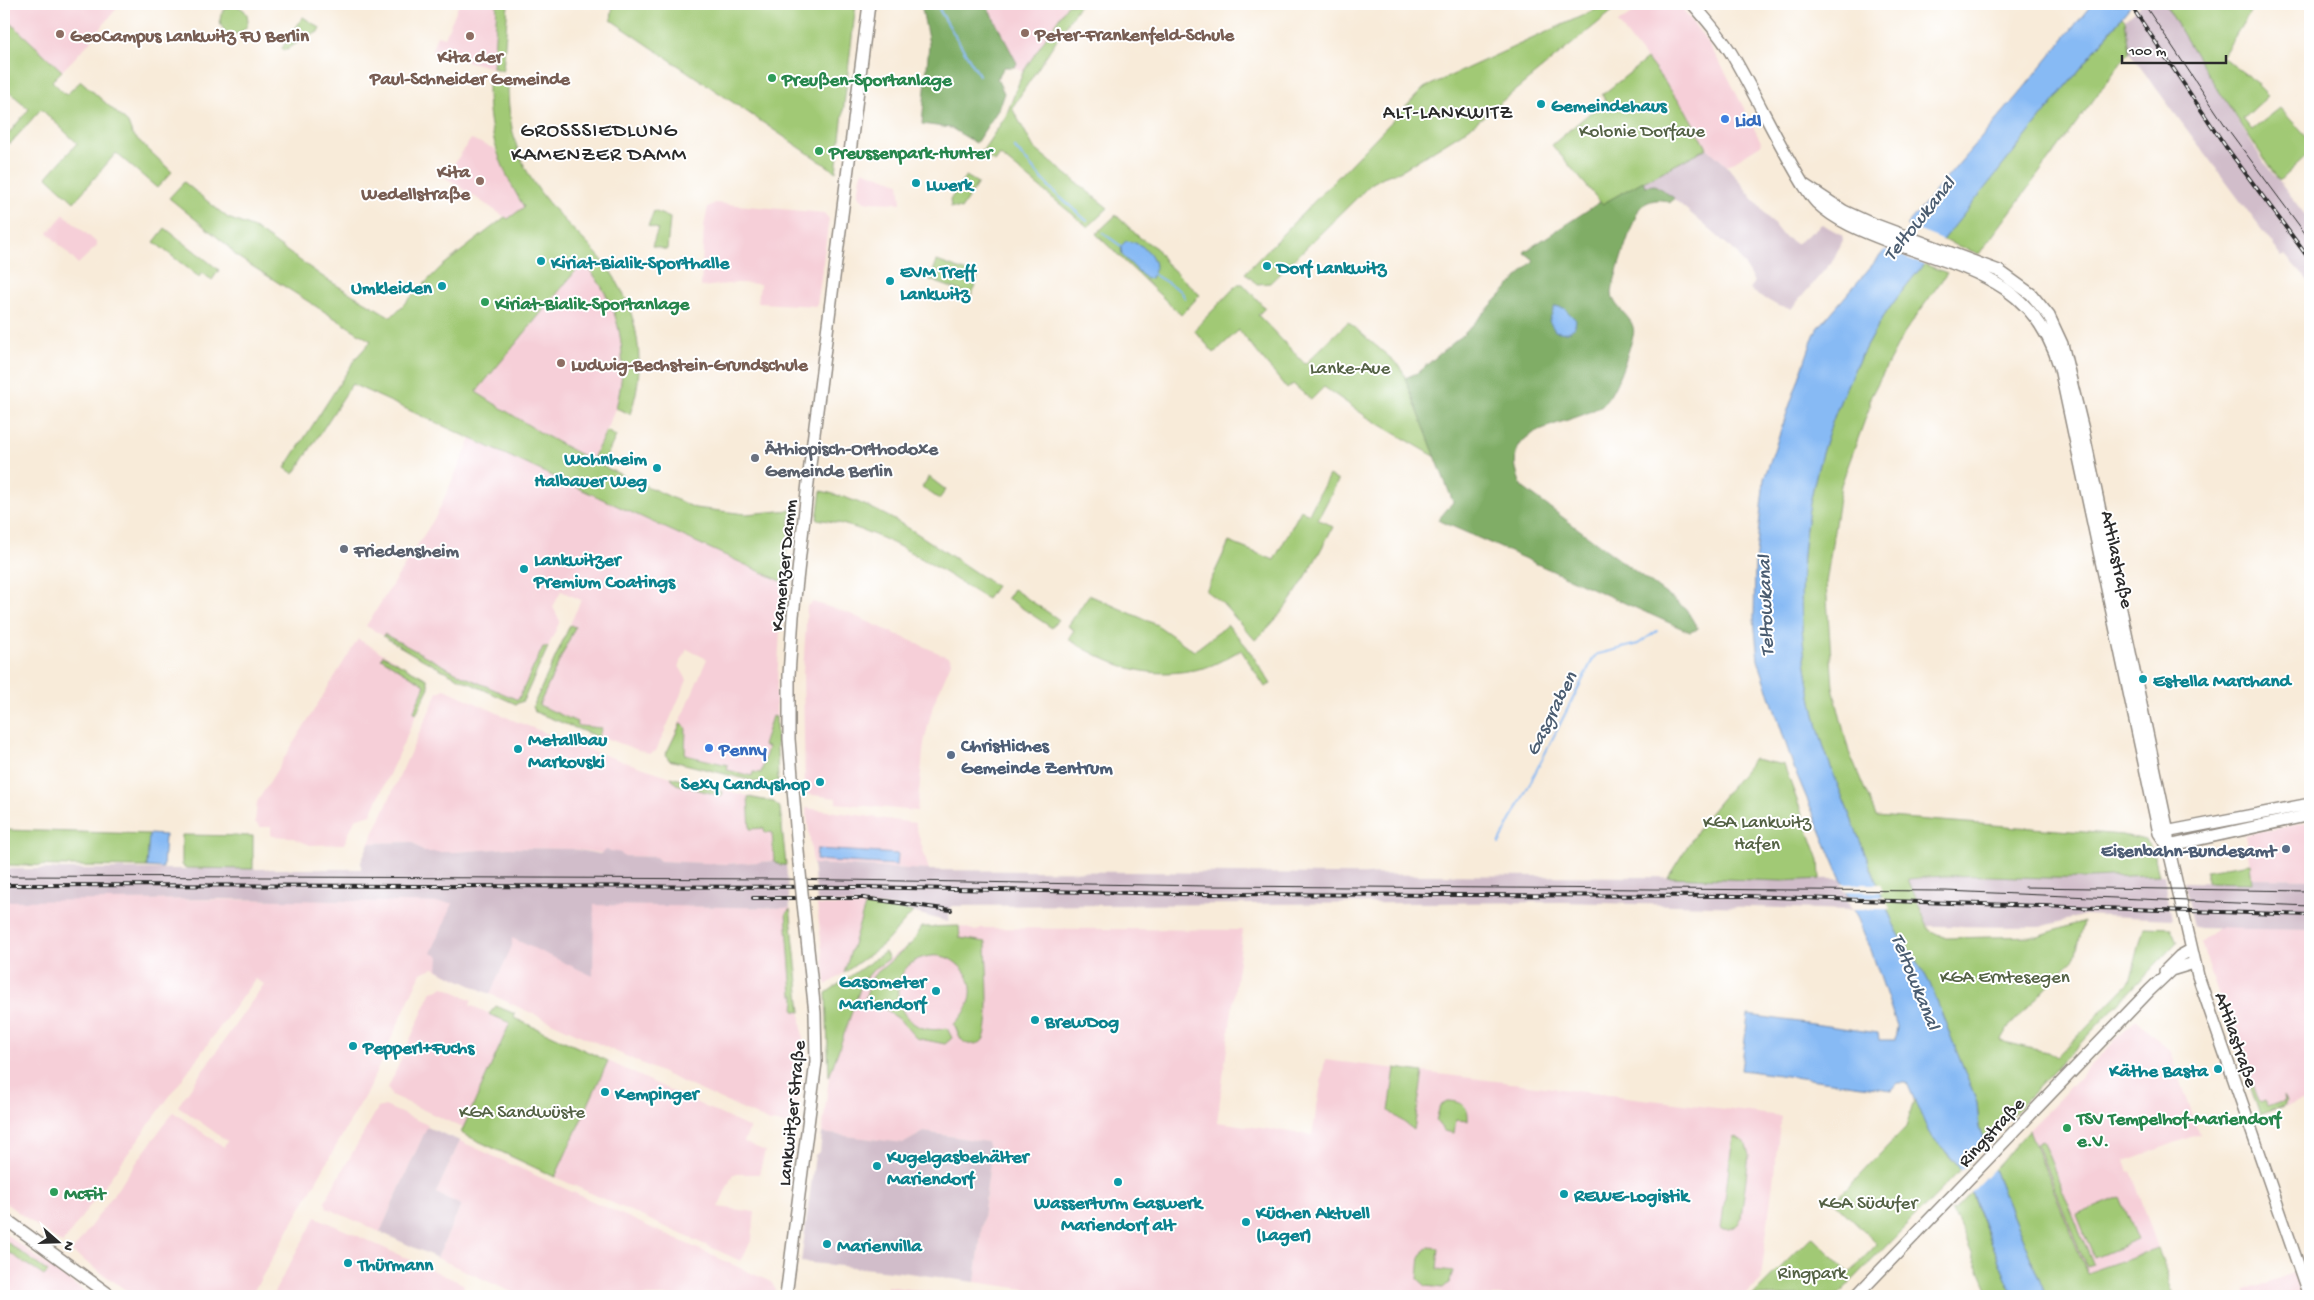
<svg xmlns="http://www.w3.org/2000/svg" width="2314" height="1300" viewBox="0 0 2314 1300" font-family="'Gochi Hand',sans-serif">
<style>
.built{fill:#f6cfd8}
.industrial{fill:#d1bdca}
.green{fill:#a1c975;stroke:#667a50}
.forest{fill:#80ad66;stroke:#566c48}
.water{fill:#87baf4;stroke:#597290}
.pier{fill:#f8ebd9}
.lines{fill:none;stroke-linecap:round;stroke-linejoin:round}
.stream{stroke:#87baf4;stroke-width:2}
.major-casing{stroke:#928b82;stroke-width:14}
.major{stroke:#fff;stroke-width:11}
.tram{stroke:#2b2b2b;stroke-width:1}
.rail-casing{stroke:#2b2b2b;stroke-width:4}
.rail{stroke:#fff;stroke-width:2;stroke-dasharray:5.5;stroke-linecap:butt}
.major-bridge-casing{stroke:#928b82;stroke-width:14;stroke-linecap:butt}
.major-bridge{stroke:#fff;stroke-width:11}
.education-dot{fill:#8d6e63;stroke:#fff;stroke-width:2}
.leisure-dot{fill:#2e9e5b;stroke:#fff;stroke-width:2}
.culture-dot{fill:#0f9aa8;stroke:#fff;stroke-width:2}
.shop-dot{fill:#3f7fe0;stroke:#fff;stroke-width:2}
.worship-dot{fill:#6b7280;stroke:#fff;stroke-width:2}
.service-dot{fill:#5c6f8a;stroke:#fff;stroke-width:2}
.labels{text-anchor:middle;stroke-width:4;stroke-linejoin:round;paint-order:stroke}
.education-label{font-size:19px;font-weight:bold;fill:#785e54;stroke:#fff;text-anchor:start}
.leisure-label{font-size:19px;font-weight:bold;fill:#27864d;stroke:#fff;text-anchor:start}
.culture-label{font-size:19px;font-weight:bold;fill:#0d838f;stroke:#fff;text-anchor:start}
.shop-label{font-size:19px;font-weight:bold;fill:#366cbe;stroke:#fff;text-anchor:start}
.park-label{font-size:19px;fill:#546245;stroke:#fff}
.worship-label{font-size:19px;font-weight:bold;fill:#5b616d;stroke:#fff;text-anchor:start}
.street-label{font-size:19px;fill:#2b2b2b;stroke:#fff}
.service-label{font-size:19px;font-weight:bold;fill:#4e5e75;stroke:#fff;text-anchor:start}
.neighbourhood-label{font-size:20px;letter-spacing:1px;fill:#2b2b2b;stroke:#fff}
.water-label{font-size:20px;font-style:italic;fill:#4b5d71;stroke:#fff}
.quarter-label{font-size:21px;letter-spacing:1px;fill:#2b2b2b;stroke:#fff}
</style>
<rect width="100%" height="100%" fill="#fff"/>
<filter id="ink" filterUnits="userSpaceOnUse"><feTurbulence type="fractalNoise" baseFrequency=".02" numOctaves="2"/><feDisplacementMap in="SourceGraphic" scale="10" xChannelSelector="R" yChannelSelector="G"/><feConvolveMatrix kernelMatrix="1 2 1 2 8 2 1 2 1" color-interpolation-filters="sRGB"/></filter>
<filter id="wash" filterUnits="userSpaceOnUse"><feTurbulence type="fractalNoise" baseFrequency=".0096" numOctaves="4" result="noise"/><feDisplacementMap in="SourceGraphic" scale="20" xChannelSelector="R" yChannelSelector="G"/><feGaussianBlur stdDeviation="1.12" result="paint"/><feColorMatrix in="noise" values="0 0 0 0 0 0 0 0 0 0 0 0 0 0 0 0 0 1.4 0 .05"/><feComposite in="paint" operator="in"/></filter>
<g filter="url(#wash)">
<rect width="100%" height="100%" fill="#f8ebd9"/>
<!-- built -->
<path class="built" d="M4,4H120L89,43L62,71L4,17Z
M459,4H497L493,68L431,52L437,35L445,37Z
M986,4H1068L1023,72L1015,67L1017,63Z
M1646,4H1679L1706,40L1726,73L1762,144L1727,166L1707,148L1685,109L1618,23Z
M471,139L495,149L511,185L525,207L508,219L445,177Z
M862,170L899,183L901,203L864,202L858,195Z
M715,203L824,213L829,219L817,306L758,303L760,284L737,283L701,287L704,226L708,207Z
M64,214L97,243V246L78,264L48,233Z
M583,262L597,278L612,305L618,322L623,355L622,386L616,408L592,461L541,433L475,392Z
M471,439L783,582L776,699L778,782L773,786L760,783L669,760L666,754L707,659L687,649L679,666L687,680L656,751L649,754L535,712L533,706L581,600L561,591L553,607L560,621L523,701L516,704L450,674L366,626L436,516Z
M813,602L848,613L950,658L951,663L933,705L924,743L917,811L836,803V798L805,794L803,673L807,606Z
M358,639L427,679L429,687L371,814L355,819L344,844L310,845L291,837L271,836V827H260L255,822L257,802Z
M445,689L515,721L595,752L671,777L774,802L780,808V865L774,861L727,864L660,861L656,857L621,856L572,849L509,848L456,852H424L412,842L369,843L438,692Z
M806,808L915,823L929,870L813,864Z
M2310,822V879L2252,878L2245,835Z
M4,899L335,900L790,908L803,1040L796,1120L790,1125L770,1122L433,968L421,973L368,1090L251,1296H134L72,1252L173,1112L224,1147L227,1141L178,1106L264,984L255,979L62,1244L4,1202Z
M817,905L865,906L844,973L826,985Z
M959,926L976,931L981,928L1243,930L1217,1122L1312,1135L1325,1060L1781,1116L1761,1279L1744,1296H1074L975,1282L991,1155L987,1142L924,1132L904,1143L822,1133L829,1077L862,983L873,970L912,943L922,927Z
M2218,927L2310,930V1098L2260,1115L2201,943Z
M444,987L472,1000L470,1005L511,1023L463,1128L391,1095L388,1088L432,991Z
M2136,1019L2171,1052L2199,1134L2125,1161L2129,1172L2131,1171L2158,1248L2087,1273L2029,1130Z
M608,1061L750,1128L744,1142L765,1151L759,1174H733L718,1207L755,1212L752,1239L741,1261L555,1177Z
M385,1106L428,1125L380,1232L327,1208L325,1201L378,1108Z
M460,1141L771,1282L775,1289L774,1296H520L437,1258L461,1205L436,1193Z
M316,1217L463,1284L464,1287L458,1296H272Z
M4,1233L51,1268L91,1296H4Z
M2294,1273L2302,1296H2248L2246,1290Z
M887,1286L963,1296H886Z"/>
<!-- industrial -->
<path class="industrial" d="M2142,4H2165L2265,164L2310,221V283L2285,255L2282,257L2129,52L2125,20Z
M1707,148L1727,166L1782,235L1796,244L1822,224L1842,235L1843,240L1834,259L1791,309L1778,306L1750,290L1754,282L1737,253L1666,192L1655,185L1645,186L1643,181Z
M412,842L424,852H456L509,848L572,849L600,854L606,850L621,853L622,856L656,857L660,861L727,864L774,861L780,865H786L790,908L594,905L593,976L512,938V946L490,994L438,970L439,956L431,953L453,903L222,899L4,901V869H361V862L369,843Z
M813,864L929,870L1840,879L1853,910L1564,902L951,906L948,922L895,907L817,902Z
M2121,875H2164L2172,919L2085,915L2040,927L1928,926L1908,879L1951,876L2090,878Z
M2252,878L2310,879V930L2194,928L2184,882L2252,883Z
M427,1127L460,1141L436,1193L461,1205L437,1258L380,1232Z
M924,1132L987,1142L991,1154L975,1282L901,1272L801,1262L815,1155L820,1152L822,1133L904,1143Z"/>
<!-- green -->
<path class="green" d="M497,4H508L503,71L493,68Z
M613,4H856L836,172L611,20Z
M1068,4H1080L1012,108L1034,148L1108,208L1088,227L1000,155L995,162L981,153L1006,116L1023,72Z
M1608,4H1621L1468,129L1402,170L1383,177L1371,184L1270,283L1257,284L1245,273L1424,88Z
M2165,4H2255L2222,57L2259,84L2258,86L2268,96L2243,119L2252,130L2280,108L2310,141V152L2279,181L2205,70Z
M220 20a14 14 0 1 1 28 0a14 14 0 1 1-28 0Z
M4,17L62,71L52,81L66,95L81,81L128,123L132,134L172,172L157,188L116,153L74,202L47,177L77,143L41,109L10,144L4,139L29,109L4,87Z
M303,17L320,28L318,32L283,51L282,48Z
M2122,17L2125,20L2129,52L1979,254L1943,240Z
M1647,59L1685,109L1707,148L1602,204L1552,145L1605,100L1602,95Z
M488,80L508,85C508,120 515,154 534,183C551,210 576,231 597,254C636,298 650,360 630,414L616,408C630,354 621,304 583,262L476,392L541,433L592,461L606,431L616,436L602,466L695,508L746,514L791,510L783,582L352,384L294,474L285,468L356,358L371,341L236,256L227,245L169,198L184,182L228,218L254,228L326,279L391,317L441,267L505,217L508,219L524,207C498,164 487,131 488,80Z
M966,176L978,183L961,209L951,207L950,200Z
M654,211L670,218L667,250L652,246L658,229L648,226Z
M1116,215L1139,237L1156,248L1165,262L1200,295L1181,315L1096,234Z
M165,228L219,270L212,280L202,273L199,277L154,242Z
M937,261L978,276L972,295L930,280Z
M1924,264L1947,273L1904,333L1870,398V406L1841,485L1826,583L1833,688L1849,752L1876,816L2123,835L2146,840L2155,858L2159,875C2136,875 2113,877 2090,878C2029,880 1969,871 1908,879L1929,930L1946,938L2038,936L2084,921L2075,957L2007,1029L2000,1041L2051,1053L2057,1057L2130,982L2144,927L2171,928L2177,942L1985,1143L1979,1127L1977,1103L1930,984C1919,962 1903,945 1893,923C1878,886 1863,849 1848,811C1836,780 1822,748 1815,715C1784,584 1806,451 1873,334C1887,309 1906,286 1924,264Z
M1238,284H1243L1265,308L1258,315L1305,364L1348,322L1401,367L1436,457L1367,417L1324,387L1311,400L1293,384L1287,389L1239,330L1214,353L1194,330Z
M1329,475L1338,481L1318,519L1333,527C1311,568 1291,609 1255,640L1222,603L1206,591L1229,542L1274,560L1301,510L1309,514Z
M929,477L946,490L939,499L922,487Z
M821,491C885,504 941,551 996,586L987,599C933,566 882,528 817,519Z
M1013,589L1058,619L1052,628L1007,598Z
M1089,595L1157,625L1194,651L1228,625L1247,647L1271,684L1265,687L1241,650C1229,656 1216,665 1203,668C1149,681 1114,667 1068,639L1074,630L1068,626Z
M570,625L575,627L539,705L577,722V724L579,726L602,728L598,737L535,712L533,706Z
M384,634L463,676L518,700L543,647H548L523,701L516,704C470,684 425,663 383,636Z
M383,655L427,679L429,687L416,714L414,711L425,685L381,658Z
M772,716L776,717L778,782L773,786L669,760L666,754L681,723L686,728L685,755L728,765L727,770L752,776L753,772L761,773L768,747L763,746Z
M1754,759L1784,765L1819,860L1820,879L1782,881L1668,877L1704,820Z
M671,777L723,792L722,796L676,784Z
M748,797L774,802L780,808L786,865H780L774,861L772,832L765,833L764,828L750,829Z
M4,830L149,834L147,867L4,865Z
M182,835L253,836V869L186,868L182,865Z
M2250,863L2252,883L2207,882V870Z
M865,906L895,908L913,912L884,944L844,973Z
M790,909L791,915L801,1012L794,1011L795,995H792L786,913Z
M959,926L960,938L986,942C986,961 992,1026 983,1040C981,1043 977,1044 973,1044C961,1046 959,1034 954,1024C974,1008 979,980 956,963C949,957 940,955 931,956C879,961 891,1042 947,1028L952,1038L945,1044L916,1038L899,1019L883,1008L865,999L873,976L912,943L922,927Z
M885,952L889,959L873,970L862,983L829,1077L826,993Z
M496,1006L515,1014L514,1018L608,1061L555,1177L461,1133L510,1023L489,1014Z
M1395,1068L1423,1072L1414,1130L1389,1111Z
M2249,1073L2260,1104L2265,1102L2267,1107L2284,1101L2283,1096L2286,1101L2284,1106L2260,1115L2246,1074Z
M1915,1097L1929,1133L1961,1170L1837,1296H1752L1812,1236L1849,1273L1877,1244L1834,1202L1906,1127Z
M1447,1101C1462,1101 1469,1106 1468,1121L1456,1120L1454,1133L1444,1131L1436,1121L1440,1105Z
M2029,1130L2087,1273L2158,1248L2174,1296H2046L1994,1169Z
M1733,1136L1745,1142L1749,1155L1741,1218C1738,1228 1730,1230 1721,1229Z
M2042,1140L2093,1264L2086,1266L2036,1143Z
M1971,1193L2013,1296H1990L1958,1221L1951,1211L1955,1210Z
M2120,1197L2138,1240L2094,1258L2077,1215Z
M4,1240L48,1272L44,1276L4,1249Z
M1429,1247L1439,1248L1437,1269L1453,1271L1450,1282L1443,1288L1426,1286L1418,1279L1420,1255Z"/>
<!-- forest -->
<path class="forest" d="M921,4H986L1017,63L1015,67H1004L997,79L1004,93L998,110L976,143L951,128L922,124L929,44Z
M1643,181L1645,186L1655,185L1674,198L1670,203C1661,197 1646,200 1639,209C1634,218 1612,283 1612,293C1613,310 1638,318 1633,336C1628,353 1616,394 1602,405C1566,430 1493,422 1522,487L1686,609L1698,629L1690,632L1438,520L1453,502L1405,378L1417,373L1465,333L1534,260L1524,252L1600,202L1602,204Z"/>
<!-- water -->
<path class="water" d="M2092,4H2132L1924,264C1906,286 1887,309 1873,334C1806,451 1784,584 1815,715C1822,748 1836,780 1848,811C1863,849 1878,886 1893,923C1903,945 1919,962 1930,984L1977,1103L1979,1127L1994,1169L2046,1296H2013L1966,1179L1956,1163L1929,1133L1907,1083H1898L1892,1090L1741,1070L1748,1015L1878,1033L1879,1040H1895L1897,1026L1871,950L1794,768L1758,660L1754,619L1755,564L1764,479L1814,335L1819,327L2023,89Z
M1126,241C1141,242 1156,254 1155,270L1151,278L1146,279L1122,255L1121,246Z
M1555,306L1564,308L1576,320C1574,333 1567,334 1555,331L1549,321Z
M149,834L165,835L163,868L147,867Z
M817,849L898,854L897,865L816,860Z"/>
<!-- pier -->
<path class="pier" d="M1904,225L1945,241L1925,265L1883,249Z
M1841,884H1880L1883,892L1844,891Z
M1846,897H1885L1890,909H1851Z
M1988,1142L1996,1167L1969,1195L1959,1172Z"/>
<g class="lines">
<!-- stream -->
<path class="stream" d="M938,4L940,11L979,75
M1014,147L1054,192L1087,221
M1103,233L1121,246
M1153,274L1181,291L1185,298
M1499,844L1594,657L1598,654L1638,644L1657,631"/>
</g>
</g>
<g filter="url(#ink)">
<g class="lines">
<!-- major casing -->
<g class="major-casing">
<path id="major" d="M1693,4C1708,22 1723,38 1734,58C1758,100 1778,143 1803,184C1808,191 1811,197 1817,203C1837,222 1864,232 1890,242C1967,269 2034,280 2060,368L2159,833L2168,846
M1803,184L1844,211L1868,222L1999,271L2031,294L2049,316L2062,344L2083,430L2168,832V846L2198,976L2309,1296
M2160,833L2310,804
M2168,846L2310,815
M799,863L789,739V675L793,616L810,465L869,4
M2165,971L2180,956L2191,950
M4,1218L111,1296
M786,1296L816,1062L815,1013L803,903
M1856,1296L2150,990L2171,970L2194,963"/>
</g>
<!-- major -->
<use href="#major" class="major"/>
<!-- tram -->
<path class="tram" d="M2144,4L2227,128L2310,240
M4,876L782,879L1210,886L1945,891L2310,906
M2024,887L2310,891"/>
<!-- rail casing -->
<g class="rail-casing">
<path id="rail" d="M2130,4L2226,147L2310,260
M4,885L860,887L1181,894L1744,896L2310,915
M753,898H863L951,910"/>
</g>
<!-- rail -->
<use href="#rail" class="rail"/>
<!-- major-bridge casing -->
<g class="major-bridge-casing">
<path id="major-bridge" d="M799,863L803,903"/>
</g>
<!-- major-bridge -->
<use href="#major-bridge" class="major-bridge"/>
</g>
</g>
<!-- markers -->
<g class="education-dot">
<circle cx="1025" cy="33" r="5"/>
<circle cx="60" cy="34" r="5"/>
<circle cx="470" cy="36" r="5"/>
<circle cx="480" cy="181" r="5"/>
<circle cx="561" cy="363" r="5"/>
</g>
<g class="leisure-dot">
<circle cx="772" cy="78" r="5"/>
<circle cx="819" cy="151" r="5"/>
<circle cx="485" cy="302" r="5"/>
<circle cx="2067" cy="1128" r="5"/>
<circle cx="54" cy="1192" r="5"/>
</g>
<g class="culture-dot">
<circle cx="1541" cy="104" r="5"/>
<circle cx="916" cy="183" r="5"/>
<circle cx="541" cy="261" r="5"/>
<circle cx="1267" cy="266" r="5"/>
<circle cx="890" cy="281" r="5"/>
<circle cx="442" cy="286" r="5"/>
<circle cx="657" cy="468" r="5"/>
<circle cx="524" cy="569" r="5"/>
<circle cx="2143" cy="679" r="5"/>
<circle cx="518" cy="749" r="5"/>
<circle cx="820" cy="782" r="5"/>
<circle cx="936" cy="991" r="5"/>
<circle cx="1035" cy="1020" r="5"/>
<circle cx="353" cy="1046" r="5"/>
<circle cx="2218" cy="1069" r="5"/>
<circle cx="605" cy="1092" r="5"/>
<circle cx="877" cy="1166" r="5"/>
<circle cx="1118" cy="1182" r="5"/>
<circle cx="1564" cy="1194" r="5"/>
<circle cx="1246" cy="1222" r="5"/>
<circle cx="827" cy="1244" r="5"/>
<circle cx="348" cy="1263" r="5"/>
</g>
<g class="shop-dot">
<circle cx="1725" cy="119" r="5"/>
<circle cx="709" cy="748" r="5"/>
</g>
<g class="worship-dot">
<circle cx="755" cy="458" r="5"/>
<circle cx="344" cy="549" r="5"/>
</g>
<g class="service-dot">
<circle cx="951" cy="755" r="5"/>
<circle cx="2286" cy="849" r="5"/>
</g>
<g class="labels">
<!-- education labels -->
<g class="education-label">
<text x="1035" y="40">Peter-Frankenfeld-Schule</text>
<text x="70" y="41">GeoCampus Lankwitz FU Berlin</text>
<text x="470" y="62" text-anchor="middle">Kita der<tspan x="470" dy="22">Paul-Schneider Gemeinde</tspan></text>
<text x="470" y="177" text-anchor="end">Kita<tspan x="470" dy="22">Wedellstraße</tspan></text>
<text x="571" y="370">Ludwig-Bechstein-Grundschule</text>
</g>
<!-- leisure labels -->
<g class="leisure-label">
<text x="782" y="85">Preußen-Sportanlage</text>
<text x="829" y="158">Preussenpark-Hunter</text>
<text x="495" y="309">Kiriat-Bialik-Sportanlage</text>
<text x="2077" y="1124">TSV Tempelhof-Mariendorf<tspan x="2077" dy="22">e.V.</tspan></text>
<text x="64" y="1199">McFit</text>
</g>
<!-- culture labels -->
<g class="culture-label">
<text x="1551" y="111">Gemeindehaus</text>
<text x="926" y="190">Lwerk</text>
<text x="551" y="268">Kiriat-Bialik-Sporthalle</text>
<text x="1277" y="273">Dorf Lankwitz</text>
<text x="900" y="277">EVM Treff<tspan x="900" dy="22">Lankwitz</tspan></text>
<text x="432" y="293" text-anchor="end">Umkleiden</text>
<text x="647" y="464" text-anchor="end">Wohnheim<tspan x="647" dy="22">Halbauer Weg</tspan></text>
<text x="534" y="565">Lankwitzer<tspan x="534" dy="22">Premium Coatings</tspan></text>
<text x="2153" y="686">Estella Marchand</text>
<text x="528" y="745">Metallbau<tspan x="528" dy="22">Markovski</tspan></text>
<text x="810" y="789" text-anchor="end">Sexy Candyshop</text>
<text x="926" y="987" text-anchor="end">Gasometer<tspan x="926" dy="22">Mariendorf</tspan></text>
<text x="1045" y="1027">BrewDog</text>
<text x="363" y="1053">Pepperl+Fuchs</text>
<text x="2208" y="1076" text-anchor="end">Käthe Basta</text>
<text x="615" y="1099">Kempinger</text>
<text x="887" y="1162">Kugelgasbehälter<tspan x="887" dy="22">Mariendorf</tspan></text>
<text x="1574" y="1201">REWE-Logistik</text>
<text x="1118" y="1208" text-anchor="middle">Wasserturm Gaswerk<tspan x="1118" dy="22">Mariendorf alt</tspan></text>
<text x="1256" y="1218">Küchen Aktuell<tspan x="1256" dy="22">(Lager)</tspan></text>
<text x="837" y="1251">Marienvilla</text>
<text x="358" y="1270">Thürmann</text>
</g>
<!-- shop labels -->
<g class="shop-label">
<text x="1735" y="126">Lidl</text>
<text x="719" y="755">Penny</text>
</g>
<!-- park labels -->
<g class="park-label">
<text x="1642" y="136">Kolonie Dorfaue</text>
<text x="1350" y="373">Lanke-Aue</text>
<text x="1757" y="827">KGA Lankwitz<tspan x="1757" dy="22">Hafen</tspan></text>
<text x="2005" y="982">KGA Erntesegen</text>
<text x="522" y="1117">KGA Sandwüste</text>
<text x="1868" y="1208">KGA Südufer</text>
<text x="1812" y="1278">Ringpark</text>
</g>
<!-- worship labels -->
<g class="worship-label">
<text x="765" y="454">Äthiopisch-Orthodoxe<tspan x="765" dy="22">Gemeinde Berlin</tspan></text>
<text x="354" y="556">Friedensheim</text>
</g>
<!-- street labels -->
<g class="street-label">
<text transform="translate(2119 559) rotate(78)" y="7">Attilastraße</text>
<text transform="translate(782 565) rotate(-84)" y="7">Kamenzer Damm</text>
<text transform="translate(2238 1039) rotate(71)" y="7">Attilastraße</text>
<text transform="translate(790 1113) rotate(-84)" y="7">Lankwitzer Straße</text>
<text transform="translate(1990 1131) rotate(-47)" y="7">Ringstraße</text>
</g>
<!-- service labels -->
<g class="service-label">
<text x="961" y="751">Christliches<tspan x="961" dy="22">Gemeinde Zentrum</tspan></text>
<text x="2276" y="856" text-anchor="end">Eisenbahn-Bundesamt</text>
</g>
<!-- neighbourhood labels -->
<g class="neighbourhood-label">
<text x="1448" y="118">ALT-LANKWITZ</text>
</g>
<!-- water labels -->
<g class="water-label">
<text transform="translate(1918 218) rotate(-51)" y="7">Teltowkanal</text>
<text transform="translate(1764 606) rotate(-92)" y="7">Teltowkanal</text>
<text transform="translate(1550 713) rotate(-63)" y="7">Gasgraben</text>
<text transform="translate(1917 981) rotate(68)" y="7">Teltowkanal</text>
</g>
<!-- quarter labels -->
<g class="quarter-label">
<text x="599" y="136">GROSSSIEDLUNG<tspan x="599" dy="24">KAMENZER DAMM</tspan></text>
</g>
</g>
<!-- margin -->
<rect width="2314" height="1300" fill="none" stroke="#fff" stroke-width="20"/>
<!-- north arrow -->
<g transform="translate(58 1242) rotate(110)" stroke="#ffffff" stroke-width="4" paint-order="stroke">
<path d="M0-4L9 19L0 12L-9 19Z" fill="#2b2b2b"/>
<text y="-8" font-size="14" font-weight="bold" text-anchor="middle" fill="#2b2b2b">N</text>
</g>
<!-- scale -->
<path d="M2122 55v8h104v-8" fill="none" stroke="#2b2b2b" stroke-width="2.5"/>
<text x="2129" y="55" font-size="15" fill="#2b2b2b" stroke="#ffffff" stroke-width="4" paint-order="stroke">100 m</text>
</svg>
